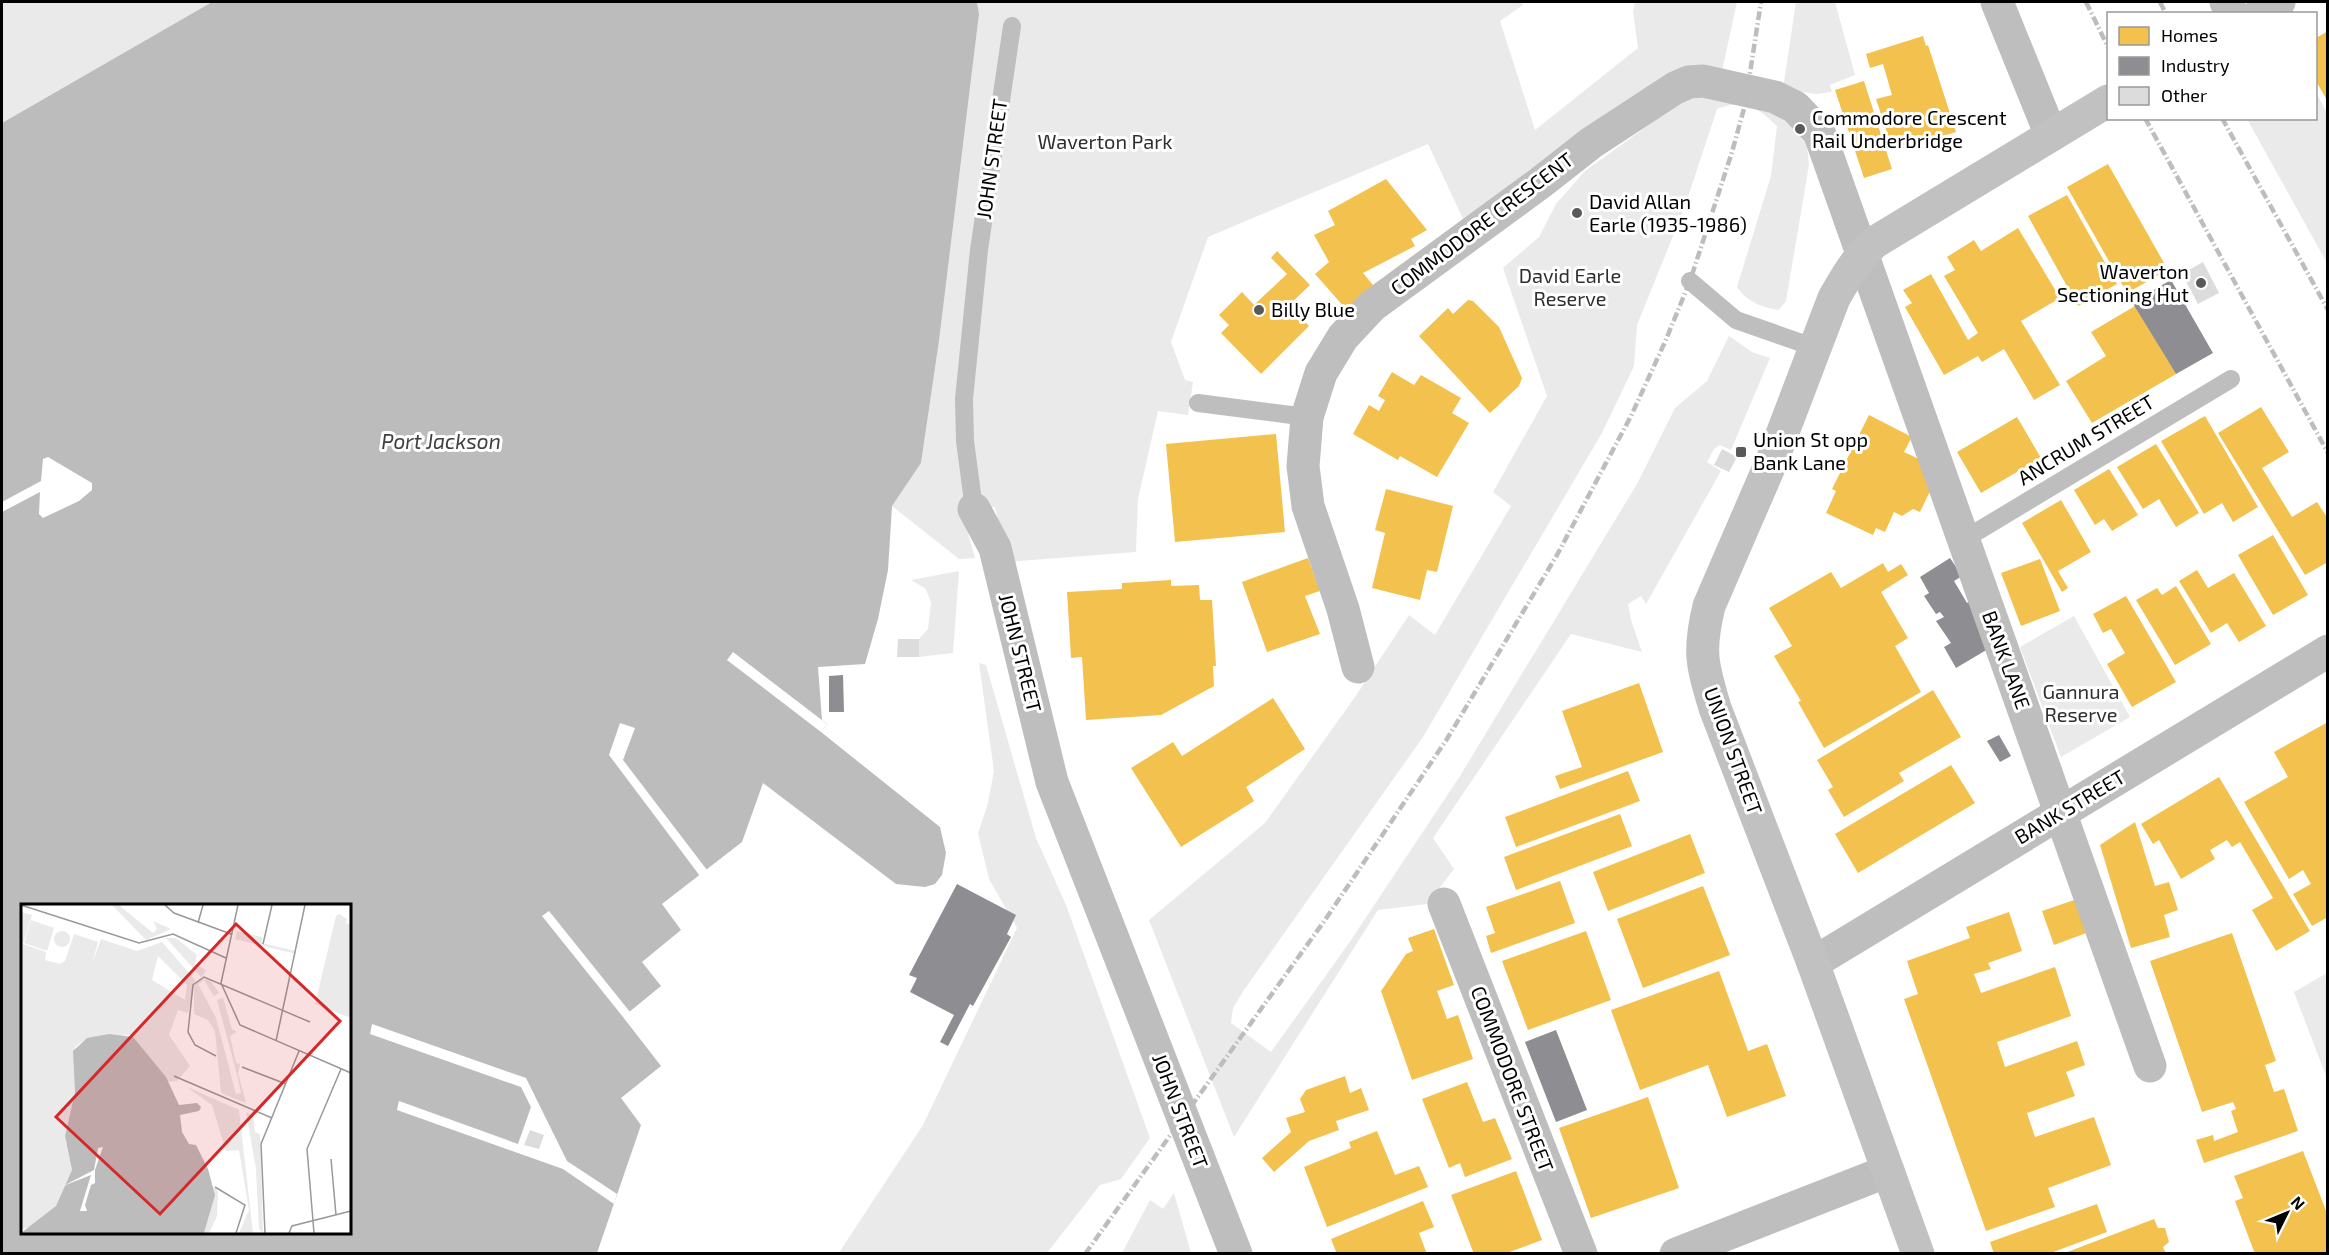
<svg xmlns="http://www.w3.org/2000/svg" width="2329" height="1255" viewBox="0 0 2329 1255" font-family="'Exo 2',sans-serif">
<style>
.green{fill:#eaeaea}
.water{fill:#bcbcbc;fill-rule:evenodd}
.pier{fill:#fff}
.homes{fill:#f2c14e}
.industry{fill:#8d8d92}
.building{fill:#dcdcdc}
.lines{fill:none;stroke-linecap:round;stroke-linejoin:round}
.lane{stroke:#bebebe;stroke-width:18}
.street{stroke:#bebebe;stroke-width:33}
.secondary{stroke:#c1c1c1;stroke-width:33}
.rail{stroke:#bdbdbd;stroke-width:4.5;stroke-dasharray:9 3 1.5 3;stroke-linecap:butt}
.poi-dot{fill:#595959;stroke:#fff;stroke-width:2}
.labels{text-anchor:middle;stroke-width:6;stroke-linejoin:round;paint-order:stroke}
.poi-label{font-size:20px;fill:#000;stroke:#fff;text-anchor:start}
.park-label{font-size:20px;fill:#2f2f2f;stroke:#fff}
.street-label{font-size:20px;fill:#000;stroke:#fff}
.water-label{font-size:21px;font-style:italic;fill:#404040;stroke:#fff}
.inset-road{fill:none;stroke:#999;stroke-width:1.5}
.view{fill:#d62828;fill-opacity:0.15;stroke:#d62828;stroke-width:3}
.inset-edge{fill:none;stroke:#000;stroke-width:3}
</style>
<rect width="100%" height="100%" fill="#fff"/>
<!-- green -->
<path class="green" d="M2,2H212L2,123Z
M977,2H1522L1523,5L1500,21L1535,130L1638,48L1633,11L1635,2H1737L1722,71L1663,76L1464,221L1428,144L1208,237L1171,342L1185,380L1193,382L1188,415L1158,411L1138,499L1136,552L1007,562L995,507L961,509L975,558L959,559L892,506L921,463L939,341L979,14Z
M1796,2H1835L1855,75L1830,85L1832,92L1816,94L1783,89Z
M2316,92L2327,113V263L2247,119L2316,118Z
M1702,94L1766,103L1798,126L1807,145L1809,165L1786,301L1779,310C1760,307 1748,302 1737,287L1771,176L1777,126C1757,107 1745,98 1717,109L1684,209L1637,325L1634,366L1602,433L1423,737L1244,990L1233,1008L1231,1023L1271,1052L1349,943L1460,776L1637,484L1675,408L1707,381L1729,336L1752,352L1770,358L1731,450L1720,445L1714,449L1707,462L1721,471L1646,604L1641,596L1628,604L1631,620L1642,652L1571,634L1433,838L1454,869L1427,904L1378,910L1234,1137L1149,920L1265,823L1355,697L1409,615L1435,635L1511,506L1493,492L1547,396L1503,268L1539,237L1556,204L1585,171L1682,101Z
M959,571L953,653L919,657V639L928,629L931,603L926,589L911,580Z
M2074,616L2130,717L2061,757L2020,647Z
M979,663L986,665L1036,838L1066,905L1150,1138L1121,1179L1100,1185L1047,1253L838,1254L923,1125L1017,928L989,879L978,833L987,807L994,771Z
M2327,973V1079L2294,992Z
M1174,1193L1191,1253H1122L1150,1200L1163,1209Z"/>
<!-- water -->
<path class="water" d="M212,2H977L979,14L939,341L921,463L892,506L888,570L878,619L865,664L818,667L822,720L827,724L821,732L940,827L946,853L942,875L935,884L925,887L896,884L763,783L742,842L662,904L681,930L642,962L661,986L623,1017L661,1066L621,1098L641,1125L597,1253H2V123ZM22,906H350V1232H22Z"/>
<!-- pier -->
<path class="pier" d="M48,457L92,483V490L79,501L43,518L39,514L40,492L2,512V502L41,481L43,459Z
M733,652L827,724L821,732L727,660Z
M620,723L635,728L623,760L707,870L700,876L609,755Z
M549,911L630,1012L623,1017L542,916Z
M372,1024L526,1078L567,1161L617,1194L614,1204L563,1169L397,1110L399,1101L518,1144L531,1107L521,1087L370,1034Z"/>
<!-- homes -->
<path class="homes" d="M2328,31V102L2316,81V38Z
M1923,36L1926,46L1928,45L1956,132L1893,151L1876,99L1892,95L1883,64L1870,68L1866,54Z
M1864,81L1892,169L1864,178L1835,90Z
M2108,164L2168,270L2127,293L2067,187Z
M1386,179L1427,230L1411,239L1415,246L1363,273L1373,285L1346,309L1315,274L1329,262L1314,235L1335,225L1328,211Z
M2067,195L2117,284L2078,306L2028,216Z
M2018,228L2060,298L2021,321L2060,385L2034,400L2004,349L1982,362L1978,356L1944,375L1905,307L1912,303L1903,290L1931,274L1968,340L1978,333L1944,276L1955,270L1947,257L1974,240L1981,251Z
M1277,251L1310,285L1289,305L1309,326L1261,374L1221,333L1229,325L1219,315L1242,292L1254,305L1287,274L1271,258Z
M1468,300L1473,301L1499,327L1522,378L1519,386L1490,413L1419,336L1448,308L1453,314Z
M2135,306L2176,374L2092,423L2066,381L2106,356L2091,332Z
M1392,372L1414,385L1421,375L1461,398L1452,413L1469,423L1437,477L1400,456L1398,460L1353,434L1369,405L1379,411L1385,400L1378,396Z
M2261,407L2289,452L2262,468L2292,517L2317,502L2328,519V562L2305,575L2218,433Z
M1869,415L1912,437L1904,452L1919,459L1931,489L1920,512L1913,509L1902,516L1894,512L1885,532L1876,528L1873,535L1826,513L1836,491L1832,489Z
M2205,416L2258,507L2233,522L2222,503L2204,514L2161,441Z
M2017,417L2041,458L1981,493L1957,452Z
M1276,434L1285,532L1175,542L1166,444Z
M2156,444L2199,513L2176,527L2159,499L2143,509L2117,467Z
M2109,469L2138,515L2112,531L2104,519L2095,525L2074,490Z
M1386,489L1453,506L1437,572L1427,570L1420,600L1372,588L1385,533L1375,530Z
M2061,500L2091,552L2058,571L2068,588L2062,592L2022,523Z
M2273,535L2308,595L2273,615L2238,555Z
M1308,558L1320,591L1305,596L1320,634L1267,652L1242,582Z
M2040,559L2060,611L2021,626L2001,573Z
M1883,563L1888,572L1901,564L1908,575L1881,592L1908,638L1895,646L1921,692L1824,748L1798,702L1801,701L1774,656L1792,646L1769,608L1831,572L1841,588Z
M2197,570L2208,588L2234,573L2266,626L2239,642L2227,623L2211,633L2179,581Z
M1171,580V586L1199,585L1200,600H1212L1216,666H1213L1214,686L1161,715L1086,720L1082,657L1071,658L1067,592L1122,589V583Z
M2176,586L2211,644L2175,665L2136,600L2157,588L2162,595Z
M2126,596L2176,682L2132,707L2107,664L2125,653L2111,629L2103,633L2093,614Z
M1639,683L1663,752L1560,789L1555,776L1582,767L1562,711Z
M1933,690L1961,737L1899,773L1904,781L1844,817L1828,790L1833,787L1817,760Z
M1273,698L1305,749L1246,787L1254,801L1181,847L1131,768L1173,742L1182,756Z
M2328,722V917L2312,926L2293,894L2311,884L2303,870L2289,879L2244,802L2288,777L2274,752Z
M1951,765L1975,803L1858,873L1835,834Z
M1628,771L1640,801L1516,847L1505,817Z
M2219,777L2310,931L2276,951L2252,910L2273,898L2240,842L2232,847L2227,840L2210,850L2215,859L2181,879L2159,840L2153,844L2141,824Z
M1620,814L1632,846L1516,890L1504,857Z
M2135,822L2155,886L2169,882L2178,910L2164,915L2170,937L2131,948L2100,845Z
M1690,834L1705,873L1608,911L1593,872Z
M1560,881L1575,923L1491,953L1486,936L1495,933L1486,907Z
M1703,886L1730,955L1643,988L1617,919Z
M2077,899L2089,932L2054,945L2042,911Z
M2009,912L2022,951L1988,963L1991,969L1974,974L1981,993L2055,967L2071,1016L1997,1042L2005,1067L2077,1041L2085,1065L2066,1072L2075,1096L2027,1113L2035,1137L2094,1117L2111,1165L2048,1188L2055,1207L1986,1231L1904,999L1918,994L1907,961L1970,938L1966,927Z
M1434,929L1454,985L1437,991L1447,1019L1458,1015L1473,1059L1412,1080L1381,991L1406,954L1413,951L1408,938Z
M1586,931L1611,1000L1528,1030L1502,961Z
M2232,933L2276,1061L2265,1065L2274,1092L2284,1089L2298,1131L2204,1163L2196,1140L2213,1135L2214,1141L2238,1132L2231,1111L2236,1109L2233,1102L2202,1112L2150,961Z
M1719,971L1748,1051L1767,1044L1786,1096L1727,1117L1708,1065L1640,1090L1611,1010Z
M1345,1076L1350,1093L1361,1088L1369,1110L1336,1121L1339,1130L1309,1141L1274,1172L1262,1158L1291,1132L1286,1118L1305,1112L1300,1099L1306,1090Z
M1467,1082L1483,1122L1495,1118L1512,1159L1465,1177L1460,1163L1449,1168L1422,1099Z
M1648,1097L1679,1188L1591,1218L1559,1128Z
M1377,1131L1395,1175L1419,1166L1428,1187L1327,1227L1304,1167L1351,1148L1349,1142Z
M2303,1151L2328,1216V1254H2255L2235,1201L2243,1198L2234,1176Z
M1516,1171L1542,1240L1504,1254H1474L1451,1195Z
M1423,1201L1434,1227L1419,1233L1427,1254H1337L1331,1239Z
M2097,1204L2107,1232L2048,1254H1994L1990,1242Z
M2154,1219L2158,1228H2165L2169,1242L2163,1247L2166,1254H2062Z"/>
<!-- industry -->
<path class="industry" d="M2171,280L2213,353L2176,374L2132,302Z
M1950,558L1962,576L1954,581L1967,603L1971,600L1988,649L1956,668L1944,647L1951,643L1936,621L1944,617L1940,612L1936,614L1924,596L1929,593L1920,577Z
M843,675L844,712H829V676Z
M1999,735L2011,756L2000,762L1987,741Z
M957,884L1016,915L1007,934L1011,937L973,1006L970,1004L948,1046L940,1042L954,1015L910,992L917,978L909,975Z
M1556,1030L1587,1110L1556,1122L1525,1042Z"/>
<!-- building -->
<path class="building" d="M2203,262L2219,293L2198,304L2182,274Z
M1722,449L1737,457L1729,472L1714,465Z
M898,639H919V657H897Z
M530,1130L544,1135L539,1149L524,1145Z"/>
<g class="lines">
<!-- lane -->
<path class="lane" d="M1690,281L1736,320L1816,348
M1198,403L1307,417
M974,509L965,441L964,399L979,250L1012,26
M1963,540L2231,379"/>
<!-- street -->
<path class="street" d="M1997,2L2051,135
M2226,2L2232,14
M2259,14L2279,2
M974,509L995,548L1052,782L1236,1254
M1358,667L1343,609L1308,506L1303,466L1307,417L1321,373L1343,337L1372,306L1540,183L1591,143L1675,88L1689,82L1703,81L1775,97L1795,107L1819,132L2150,1066
M1444,904L1581,1254
M1813,963L2328,651
M1676,1254L1888,1171"/>
<!-- secondary -->
<path class="secondary" d="M1918,1254L1813,963L1715,708C1702,664 1698,652 1709,606L1773,458L1834,298C1846,277 1857,258 1875,242L2108,101"/>
<!-- rail -->
<path class="rail" d="M2086,2L2108,47
M2160,2L2166,14
M2145,118L2328,453
M2222,118L2328,310
M1085,1254L1325,920L1447,739L1557,555L1631,416L1665,342L1690,281L1732,152L1745,105L1761,2"/>
</g>
<!-- markers -->
<g class="poi-dot">
<circle cx="1800" cy="129" r="6"/>
<circle cx="1577" cy="213" r="6"/>
<circle cx="2201" cy="283" r="6"/>
<circle cx="1259" cy="310" r="6"/>
<rect x="1735" y="446" width="12" height="12" rx="3"/>
</g>
<g class="labels">
<!-- poi labels -->
<g class="poi-label">
<text x="1812" y="125">Commodore Crescent<tspan x="1812" dy="23">Rail Underbridge</tspan></text>
<text x="1589" y="209">David Allan<tspan x="1589" dy="23">Earle (1935-1986)</tspan></text>
<text x="2189" y="279" text-anchor="end">Waverton<tspan x="2189" dy="23">Sectioning Hut</tspan></text>
<text x="1271" y="317">Billy Blue</text>
<text x="1753" y="447">Union St opp<tspan x="1753" dy="23">Bank Lane</tspan></text>
</g>
<!-- park labels -->
<g class="park-label">
<text x="1105" y="149">Waverton Park</text>
<text x="1570" y="283">David Earle<tspan x="1570" dy="23">Reserve</tspan></text>
<text x="2081" y="699">Gannura<tspan x="2081" dy="23">Reserve</tspan></text>
</g>
<!-- street labels -->
<g class="street-label">
<text transform="translate(992 159) rotate(-82)" y="7">JOHN STREET</text>
<text transform="translate(1482 224) rotate(-37)" y="7">COMMODORE CRESCENT</text>
<text transform="translate(2086 440) rotate(-31)" y="7">ANCRUM STREET</text>
<text transform="translate(1020 653) rotate(76)" y="7">JOHN STREET</text>
<text transform="translate(2006 660) rotate(70)" y="7">BANK LANE</text>
<text transform="translate(1733 751) rotate(70)" y="7">UNION STREET</text>
<text transform="translate(2070 807) rotate(-31)" y="7">BANK STREET</text>
<text transform="translate(1512 1079) rotate(69)" y="7">COMMODORE STREET</text>
<text transform="translate(1180 1111) rotate(69)" y="7">JOHN STREET</text>
</g>
<!-- water labels -->
<g class="water-label">
<text x="441" y="449">Port Jackson</text>
</g>
</g>
<!-- overview -->
<g transform="translate(21 904)">
<rect width="330" height="330" fill="#fff"/>
<path d="M91,1H98L132,29L136,25L132,17L150,25L125,36ZM0,8L11,11L2,40L25,48L24,56L39,60L44,57L53,30L77,38L71,60L80,35L116,47L141,38L174,76L167,109L157,106L148,131L169,162L156,177L146,178L110,131L66,134L54,143V188L44,232L51,266L35,302L17,319L0,326ZM137,52L166,81L164,96L131,76ZM318,10L326,15L325,20L330,19V114L294,100L315,12ZM10,16L33,24L26,47L3,39ZM33 35a8 8 0 1 1 16 0a8 8 0 1 1-16 0ZM216,27L241,33V39L275,47V50L214,35ZM145,34H155L176,51L174,60L185,66L183,70L180,73ZM180,75L189,76L198,89L193,92L183,76L177,80L195,114L215,190L220,189L217,174L196,96L202,94L211,125L216,128L209,132L215,159L219,160L217,169L225,199L200,189L194,127L187,116L173,110V82ZM166,183L218,206L232,329H218L228,306L218,246L205,247L191,201ZM225,208L232,212L234,228L239,230L242,329L238,325L235,265ZM189,280L197,287L196,312L188,329H183L192,297Z" fill="#eaeaea" fill-rule="evenodd"/>
<path d="M88,130L112,133L145,173L158,201L176,199L180,203L178,207L159,211L161,228L168,240L175,241L187,265L194,291L183,329H0L35,302L51,266L44,232L54,188L52,147L66,134Z" fill="#bcbcbc"/>
<path d="M82,243L74,266V279L70,281L64,301L66,307H59L70,271L42,282L73,266L77,244Z" fill="#fff"/>
<path class="inset-road" d="M0,1L118,39L152,30L205,54M144,1L153,9L210,30M217,1L200,79L219,121L330,169M177,19L182,1M242,40L251,1M255,137L284,1M195,152L174,141L167,128L172,81L183,73L289,118M221,163L265,180M153,172L251,214M310,255L315,311M194,283L224,301L215,329M244,329L240,240L278,147M268,329L271,322L330,307M293,329L286,245L320,165"/>
<path class="view" d="M215,20L319,117L139,310L35,213Z"/>
<rect width="330" height="330" class="inset-edge"/>
</g>
<!-- border -->
<rect width="2329" height="1255" fill="none" stroke="#000000" stroke-width="6"/>
<!-- legend -->
<rect x="2107" y="12" width="210" height="108" fill="#ffffff" stroke="#999999" stroke-width="1.5"/>
<rect x="2119" y="27" width="30" height="18" fill="#f2c14e" stroke="#999999" stroke-width="1.5"/>
<text x="2161" y="42" font-size="18" fill="#000000">Homes</text>
<rect x="2119" y="57" width="30" height="18" fill="#8d8d92" stroke="#999999" stroke-width="1.5"/>
<text x="2161" y="72" font-size="18" fill="#000000">Industry</text>
<rect x="2119" y="87" width="30" height="18" fill="#dcdcdc" stroke="#999999" stroke-width="1.5"/>
<text x="2161" y="102" font-size="18" fill="#000000">Other</text>
<!-- north arrow -->
<g transform="translate(2287 1213) rotate(47)" stroke="#ffffff" stroke-width="4.5" paint-order="stroke">
<path d="M0-4.5L10 22L0 15L-10 22Z" fill="#000000"/>
<text y="-9" font-size="16" font-weight="bold" text-anchor="middle" fill="#000000">N</text>
</g>
</svg>
